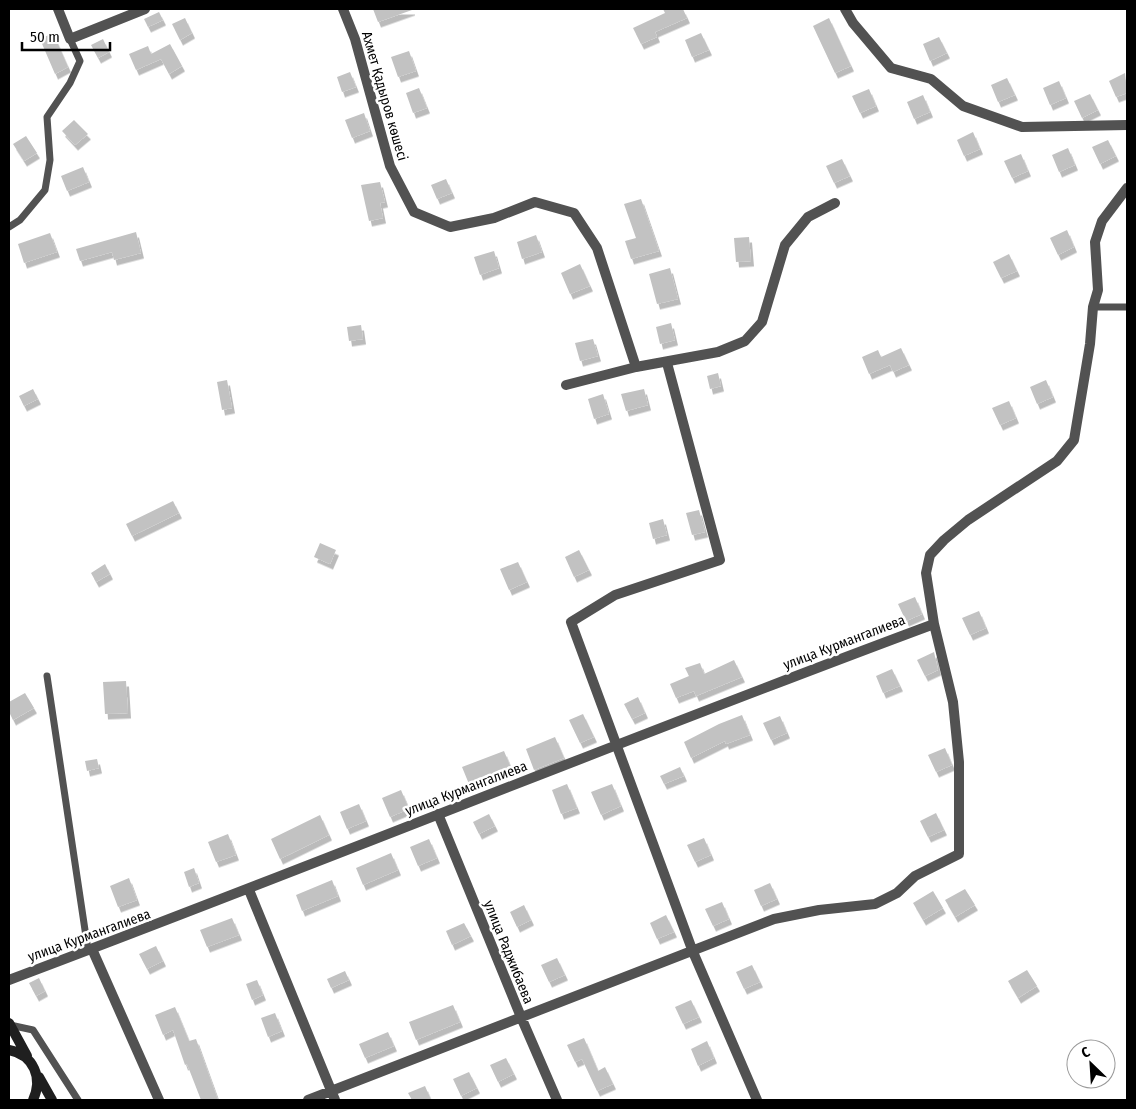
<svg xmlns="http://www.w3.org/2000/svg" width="1136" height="1109" viewBox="0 0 1136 1109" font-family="'Fira Sans Condensed',sans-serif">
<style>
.building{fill:#c2c2c2;filter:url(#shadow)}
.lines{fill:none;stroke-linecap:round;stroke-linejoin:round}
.lane{stroke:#525252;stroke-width:7}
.street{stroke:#525252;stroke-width:10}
.secondary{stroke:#1f1f1f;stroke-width:10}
.labels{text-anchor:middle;stroke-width:5;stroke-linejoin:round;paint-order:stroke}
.street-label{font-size:14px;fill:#000;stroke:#fff}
</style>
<defs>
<filter id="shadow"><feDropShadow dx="3" dy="5.5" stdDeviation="0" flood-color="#0004"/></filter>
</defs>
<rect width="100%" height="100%" fill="#fff"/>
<!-- building -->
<path class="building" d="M373,9H412V10L378,22Z
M663,9H683L687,18L655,32L657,37L641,44L633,28L665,13Z
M159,12L163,20L148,27L144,19Z
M185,18L192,33L180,40L172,24Z
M829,18L851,66L835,73L813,26Z
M53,33L68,67L55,74L40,39Z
M701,33L709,50L692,57L685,40Z
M939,37L947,53L930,61L923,44Z
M103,39L109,52L98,58L91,45Z
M170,44L182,66L169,74L161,59L136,70L129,54L148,46L151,54Z
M409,51L416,71L398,77L391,57Z
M350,72L356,87L342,92L337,77Z
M1125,73L1127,93L1116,97L1109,81Z
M1007,78L1015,95L998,102L991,85Z
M1059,81L1066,98L1050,105L1043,88Z
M419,88L427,108L413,113L406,93Z
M869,89L876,106L860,113L852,96Z
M1090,94L1098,110L1082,118L1074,101Z
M923,95L930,112L914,119L907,102Z
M364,113L370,131L352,138L345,120Z
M74,120L88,134L75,145L62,131Z
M973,132L980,149L964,156L957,140Z
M26,136L37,153L24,161L13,144Z
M1108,140L1116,156L1100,164L1092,147Z
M1068,148L1075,165L1059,172L1052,155Z
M1021,154L1028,171L1012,178L1004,161Z
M842,159L850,176L834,183L826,166Z
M83,167L89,182L67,191L61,176Z
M446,179L452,193L437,199L431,185Z
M380,182L385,202L380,203L383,218L369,221L361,185Z
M641,199L659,251L631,259L625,241L636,238L624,204Z
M1067,230L1074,247L1058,255L1050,238Z
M136,232L141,253L114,260L112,252L80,261L76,249Z
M50,233L57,252L24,263L18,244Z
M536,235L542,252L522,259L517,242Z
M749,237L751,261L736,262L734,238Z
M494,251L499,268L480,275L474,257Z
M1009,254L1017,271L1001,278L993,262Z
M580,264L590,286L570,294L561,273Z
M670,268L678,299L657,304L649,274Z
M671,323L675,340L660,344L656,327Z
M361,325L363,339L349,341L347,327Z
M593,339L598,356L580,361L575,343Z
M901,348L909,365L893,372L890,365L869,374L862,357L878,350L881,357Z
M718,373L721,386L710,389L707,376Z
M227,380L232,408L222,410L217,382Z
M1046,380L1053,397L1037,404L1030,387Z
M33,389L38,399L24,406L19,396Z
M644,389L648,405L626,411L621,394Z
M603,394L609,414L594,419L588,399Z
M1009,401L1016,418L1000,425L992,408Z
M173,501L179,513L132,536L126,524Z
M699,510L705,532L692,535L686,513Z
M663,519L667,535L653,539L649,523Z
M320,543L336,550L330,564L314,557Z
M579,550L589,570L574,577L565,557Z
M518,562L527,582L509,590L500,569Z
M105,564L110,574L96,582L91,573Z
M915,597L922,614L906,621L898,604Z
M979,611L986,628L970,635L962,618Z
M934,652L938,670L925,676L917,660Z
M734,660L742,677L696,696L694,691L676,698L670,684L689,676L685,668L700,663L704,674Z
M892,669L900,686L883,693L876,676Z
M126,681L128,713L105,714L103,682Z
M25,693L34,708L13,720L9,712V702Z
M638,697L645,713L632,719L624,704Z
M583,714L594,737L580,743L569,720Z
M742,715L750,735L726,744L725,741L691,758L684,742L719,724Z
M780,716L787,733L771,740L763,723Z
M555,737L564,758L534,770L526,749Z
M945,748L952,765L936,772L928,755Z
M504,751L511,768L469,784L462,767Z
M97,759L99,768L87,771L85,761Z
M680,767L684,776L664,784L660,776Z
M567,784L577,808L561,814L552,790Z
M612,784L621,806L601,815L591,792Z
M401,790L409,809L390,817L382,798Z
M359,804L366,821L347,829L340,812Z
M936,813L944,830L928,837L920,821Z
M489,814L495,826L479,834L473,822Z
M320,815L329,835L280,859L271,839Z
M228,834L236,855L216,862L208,842Z
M704,838L711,855L695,862L687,845Z
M429,839L437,858L418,866L410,847Z
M391,853L398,870L363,885L356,868Z
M194,868L199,883L189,887L184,872Z
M129,878L137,900L118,907L110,886Z
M332,880L338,896L302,911L296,895Z
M770,883L777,899L761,906L754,890Z
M965,889L975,905L955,917L945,900Z
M933,891L943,908L923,920L913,903Z
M722,902L729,919L713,926L705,909Z
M524,905L531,920L517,927L510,912Z
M666,915L674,932L657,939L650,923Z
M232,918L239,935L207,947L200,930Z
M464,923L471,936L452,945L446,931Z
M156,946L163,961L147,969L139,954Z
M557,958L565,975L549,982L541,965Z
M752,965L760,982L744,989L736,972Z
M1027,970L1037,986L1018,998L1008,981Z
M345,971L349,980L331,988L327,979Z
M39,978L45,991L36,996L29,983Z
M257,980L263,995L252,1000L246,984Z
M691,1000L699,1017L683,1024L675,1007Z
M453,1005L460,1022L416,1040L409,1022Z
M175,1007L189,1041L196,1039L218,1100H201L187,1064L185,1065L173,1030L163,1035L155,1015Z
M275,1013L282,1031L268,1037L261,1018Z
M388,1032L394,1046L365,1058L359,1044Z
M584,1038L598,1071L605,1067L613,1084L597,1091L582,1059L575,1062L567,1045Z
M707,1041L714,1058L698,1066L691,1049Z
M506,1058L514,1074L498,1082L490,1065Z
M469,1072L477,1088L461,1096L453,1079Z
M425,1086L431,1100H412L408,1093Z"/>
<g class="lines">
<!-- lane -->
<path class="lane" d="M9,227L20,220L45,190L50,160L47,117L70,83L80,61L70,39
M1093,307H1127
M47,676L88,950
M10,1025L33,1030L78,1100"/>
<!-- street -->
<path class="street" d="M58,9L70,39L145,9
M343,9L355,39L390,166L414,212L450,227L494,218L535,202L574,213L597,248L636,367
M845,9L853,23L891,68L931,79L963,106L1022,127L1127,125
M667,363L720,560L615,595L571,622L693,952L757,1100
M566,385L636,367L718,352L745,341L762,322L785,245L808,217L835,203
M438,814L521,1017L557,1100
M249,890L335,1100
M92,949L159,1100
M9,980C318,864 624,739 934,624
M308,1100L774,919L819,910L875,904L897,893L915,876L959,854V762L953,702L934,624L926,573L930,555L944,540L968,520L1057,461L1074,440L1090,344L1093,307L1098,290L1095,242L1102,221L1127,188"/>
<!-- secondary -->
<path class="secondary" d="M9,1023L27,1056
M9,1050C34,1055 43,1078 33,1100
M39,1077L52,1100"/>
</g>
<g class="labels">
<!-- street labels -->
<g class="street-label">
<text transform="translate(385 96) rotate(74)" y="5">Ахмет Қадыров көшесі</text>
<text transform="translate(844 642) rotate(-21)" y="5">улица Курмангалиева</text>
<text transform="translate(466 788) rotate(-21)" y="5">улица Курмангалиева</text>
<text transform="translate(89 935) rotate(-20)" y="5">улица Курмангалиева</text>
<text transform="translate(509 952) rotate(68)" y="5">улица Раджибаева</text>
</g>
</g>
<!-- border -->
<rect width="1136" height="1109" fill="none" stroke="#000000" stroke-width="20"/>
<!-- north arrow -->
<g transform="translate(1091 1064) rotate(335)"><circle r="24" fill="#ffffff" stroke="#999999"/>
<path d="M0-4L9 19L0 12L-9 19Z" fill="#000000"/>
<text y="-8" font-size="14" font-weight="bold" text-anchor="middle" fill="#000000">С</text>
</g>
<!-- scale -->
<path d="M22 42v8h88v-8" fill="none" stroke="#000000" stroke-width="2.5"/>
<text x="30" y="42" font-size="15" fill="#000000" stroke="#ffffff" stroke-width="4" paint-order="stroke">50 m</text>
</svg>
